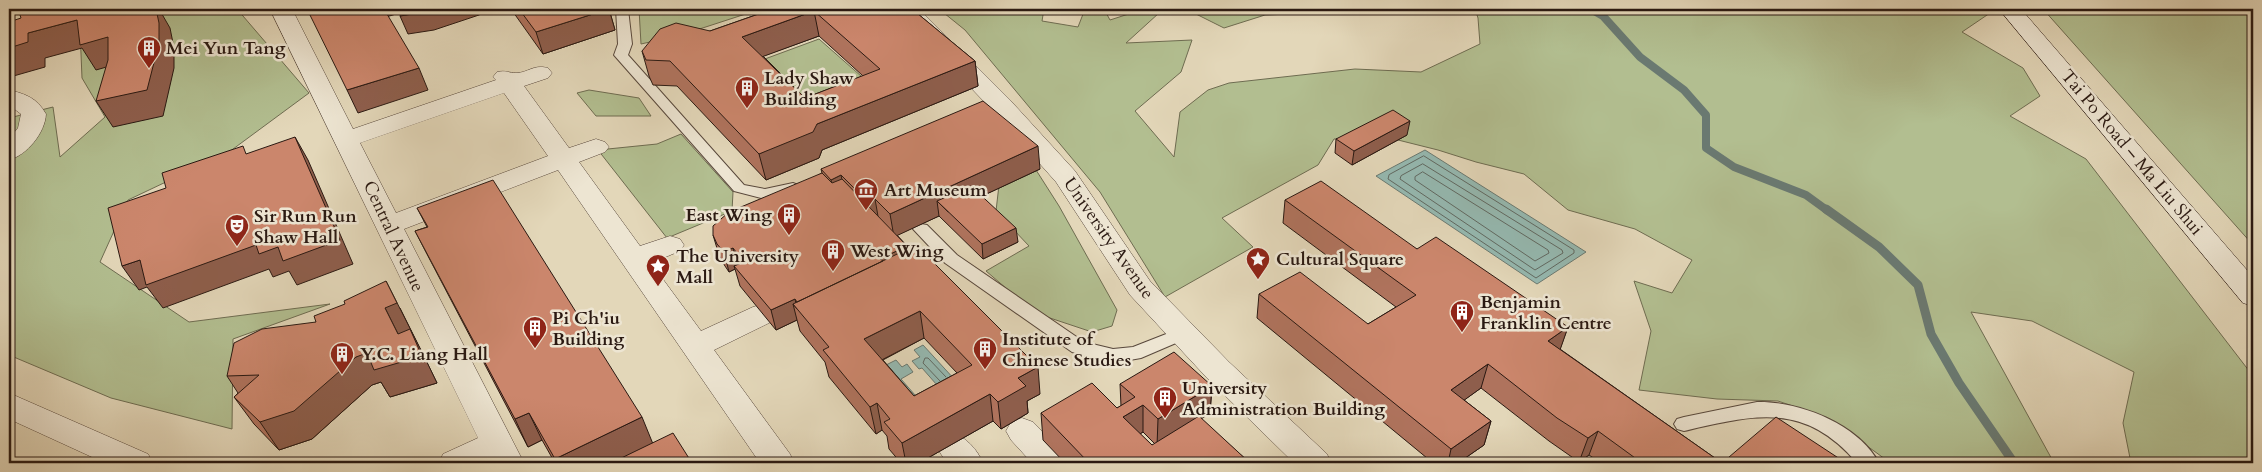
<svg xmlns="http://www.w3.org/2000/svg" width="2262" height="472" viewBox="0 0 2262 472" font-family="Cardo,serif">
<style>
.green{fill:#b2be90;stroke:#6e6c51}
.water{fill:#95b9b1;stroke:#6a7971}
.lines{fill:none;stroke-linecap:round;stroke-linejoin:round}
.shore{stroke:#606962;stroke-width:1}
.stream-far1{stroke:#6a7971;stroke-width:8}
.stream{stroke:#6a7971;stroke-width:9}
.lane-casing{stroke:#58483c;stroke-width:2}
.street-casing{stroke:#58483c;stroke-width:1}
.secondary-casing{stroke:#2a1912;stroke-width:1}
.lane{fill:#ede5d2;fill-rule:evenodd}
.street{fill:#ede5d2;fill-rule:evenodd}
.secondary{fill:#ede5d2;fill-rule:evenodd}
.wall{fill:#af735d;stroke:#2a1912;fill-rule:evenodd}
.shaded-wall{fill:#8e5e4c;stroke:#2a1912}
.building{fill:#cb866c;stroke:#2a1912;fill-rule:evenodd}
.labels{text-anchor:middle;stroke-width:5;stroke-linejoin:round;paint-order:stroke}
.poi-label{font-size:18px;font-weight:bold;fill:#2a1912;stroke:#ede5d2;text-anchor:start}
.street-label{font-size:18px;fill:#2a1912;stroke:#ede5d2}
</style>
<rect width="100%" height="100%" fill="#e3d7b9"/>
<filter id="stains"><feTurbulence type="fractalNoise" baseFrequency=".004" numOctaves="4"/><feColorMatrix values="0 0 0 0 .2 0 0 0 0 .09 0 0 0 0 .02 0 0 0 .5 -.17"/></filter>
<radialGradient id="worn" r=".72"><stop offset=".6" stop-color="#630" stop-opacity="0"/><stop offset="1" stop-color="#630" stop-opacity=".3"/></radialGradient>
<!-- green -->
<path class="green" d="M142,9H237L309,93L229,152L128,200L100,262L189,322L330,304L233,339L232,429L111,398L9,355V118L53,107L60,157L105,117L82,78L80,30Z
M639,9H761L681,35L641,44Z
M939,9H1044L1042,21L1078,27L1085,9H1104L1110,20L1144,9H1422L1265,15L1224,28L1194,13H1159L1126,43L1192,40L1181,72L1135,111L1174,157L1180,112L1208,90L1229,83L1355,69L1421,72L1480,44L1478,18L1475,9H1979L1990,13L1962,32L2023,68L2040,96L2010,116L2086,159L2253,376V463H2131L2123,423L2134,372L2032,321L1971,312L2054,463H1887L1885,459L1830,419L1778,401L1717,399L1639,390L1651,331L1634,281L1672,293L1692,260L1635,229L1568,210L1524,174L1476,162L1438,150L1382,136L1334,139L1318,165L1222,218L1253,247L1165,297L1100,192L965,30Z
M2043,9H2253V245Z
M819,39L878,91L811,118L754,63Z
M589,90L639,98L651,116H596L577,93Z
M681,134L733,192L732,211L667,238L598,150L657,144Z
M1029,159L1059,206L1117,310L1112,326L1092,332L1035,313L986,271L1029,246L996,211L999,185Z"/>
<!-- water -->
<path class="water" d="M1425,150L1586,252L1537,284L1376,176Z
M923,345L966,392L944,393L922,368L919,369L912,361L920,357L914,350Z
M896,360L902,367L907,364L913,372L901,379L929,411L880,368Z"/>
<g class="lines">
<!-- shore -->
<path class="shore" d="M1424,156L1574,250V253L1536,278L1388,179L1389,175Z
M1423,164L1562,250L1563,253L1535,270L1400,179L1401,176Z
M1423,172L1548,250L1549,253L1535,261L1415,180V177Z
M940,381L923,363L925,358H928L946,377"/>
<!-- stream-far1 -->
<path class="stream-far1" d="M1591,9L1603,16L1640,57L1684,90L1706,115V148L1734,167L1806,195L1828,211"/>
<!-- stream -->
<path class="stream" d="M1826,209L1879,247L1918,285L1931,334L1959,383L2014,463"/>
<!-- lane casing -->
<g class="lane-casing">
<path id="lane" d="M616,9H628L632,44L628,55L744,185L765,189L793,183L798,185L801,188L798,191L765,199L734,191L614,55L618,44Z
M921,224L927,225L957,255L1084,342L1113,349L1133,347L1184,327L1190,329L1193,333L1190,337L1141,358L1113,363L1072,352L945,263L913,229L915,225Z
M1757,402C1799,401 1858,424 1879,463H1857C1804,401 1754,415 1684,431L1677,429L1674,424L1677,419L1684,417Z"/>
</g>
<!-- street casing -->
<g class="street-casing">
<path id="street" d="M270,9H292L353,129L496,80L493,77L497,72C506,70 509,73 516,73C528,73 533,64 548,68L552,73L548,78L524,86L569,148L596,139L605,142L609,147L605,152L579,162L640,246L670,236L680,239L684,245L680,251L651,263L701,331L753,307L763,304L773,307L778,314L773,321L714,350L790,454L794,463H760L558,170L404,229L524,463H491L490,461L485,463H439L443,454L478,438ZM504,93L548,156L396,213L360,143Z
M896,9H919L1010,100L1075,171L1150,281L1229,362L1327,454L1331,463H1294L1207,378L1130,295L1056,182L992,110Z
M9,90C26,94 37,98 46,114C45,133 27,155 9,160V139L18,128L21,114L9,105Z
M9,393L148,454L153,463H105L9,419Z
M1022,418L1033,422L1064,454L1068,463H1032L1011,440L1006,431L1011,422Z
M951,432C966,437 977,449 983,463H947L935,445L939,436Z"/>
</g>
<!-- secondary casing -->
<g class="secondary-casing">
<path id="secondary" d="M1999,9H2021L2253,277V306L2243,303Z"/>
</g>
<!-- lane -->
<use href="#lane" class="lane"/>
<!-- street -->
<use href="#street" class="street"/>
<!-- secondary -->
<use href="#secondary" class="secondary"/>
</g>
<!-- wall -->
<path class="wall" d="M511,9H609L615,30L543,54Z
M773,9H912L975,61L978,86L822,150L819,158L766,180L677,86L653,85L649,76L642,51L710,31ZM819,36L863,76L805,98L763,56Z
M1407,135L1352,165L1335,153L1336,139Z
M821,169H1040L982,196L1018,242L983,259L939,216L897,235L907,246L908,250L1040,394L1027,401L1028,413L1001,429L993,421L919,463H901L889,449L887,436L882,430L876,434L829,377L825,362L800,331L797,320L776,330L740,286L735,269L729,272L723,263L719,255L713,235L822,173ZM924,338L957,373L914,396L883,360Z
M1285,200L1417,249L1568,327L1560,349L1722,463H1846H1601L1589,455L1579,462L1549,441L1481,388L1464,400L1491,421L1484,445L1458,463H1433L1257,318L1259,294L1368,324L1396,307L1283,223Z
M417,208L652,443L692,463H555L542,440L528,447L429,258L415,231L427,227Z
M400,308L437,383L390,397L381,382L372,385L312,439L279,450L254,424L234,397L238,393L227,376L316,322Z
M1120,384L1212,386L1210,413L1201,419L1250,463H1065L1043,440L1041,413L1117,408L1121,406ZM1143,432L1155,444L1152,445L1140,434Z"/>
<!-- shaded-wall -->
<path class="shaded-wall" d="M156,9H159L170,28L174,48V68L163,116L113,127L96,101Z
M383,9H413L386,17Z
M437,9H490L479,15L434,30L408,34L400,16Z
M609,9L615,30L543,54L536,32Z
M814,11L819,36L748,62L742,37Z
M77,20L108,37L124,62L96,70L82,48L45,58V67L10,77L9,75V48L28,33Z
M975,61L978,86L822,150L819,158L766,180L759,154L817,124Z
M419,68L428,90L358,113L347,90Z
M1410,121L1407,135L1352,165L1354,151Z
M295,137L308,160L353,264L297,285L289,271L273,277L269,269L163,308L147,287L139,290L122,266L140,260L256,245L278,247Z
M1038,146L1040,169L948,212L937,201L939,216L894,237L890,214Z
M841,175L846,198L836,203L831,180Z
M875,199L879,222L872,226L868,202Z
M1016,228L1018,242L983,259L982,244Z
M907,246L910,266L811,326L880,259Z
M733,248L738,267L734,266L735,269L729,272L724,252Z
M386,281L424,356L437,383L390,397L381,382L372,385L312,439L279,450L260,422L356,357L398,334L385,308Z
M795,299L797,309L793,304L797,320L776,330L771,310Z
M920,311L924,338L870,366L864,339Z
M1568,327L1560,350L1548,341Z
M1488,364L1481,388L1445,414L1451,390Z
M1038,367L1040,394L1027,401L1028,413L1001,429L998,402L1018,378Z
M1212,386L1210,413L1157,446L1158,419Z
M990,394L993,421L919,463H906L902,443Z
M877,403L882,430L876,434L870,407Z
M1143,405V432L1123,444V417Z
M529,413L542,440L528,447L515,419Z
M642,417L653,444L615,463H557L555,459Z
M1491,421L1484,445L1458,463H1448L1451,449Z
M1598,431L1589,455L1579,462L1588,438Z"/>
<!-- building -->
<path class="building" d="M18,9H128L129,11L137,9H156L159,23V43L147,90L96,101L108,60V37L80,45L77,20L28,33V42L9,48V22L21,18Z
M307,9H384L419,68L347,90Z
M402,9H437L426,12L400,16Z
M519,9H609L536,32Z
M773,9H912L975,61L817,124L813,132L759,154L670,61L646,60L642,51L660,29L676,23L710,31ZM814,11L880,69L805,98L742,37Z
M983,101L1038,146L890,214L875,199L868,202L841,175L831,180L821,169Z
M1393,110L1410,121L1354,151L1336,139Z
M295,137L340,240L283,261L278,247L259,254L256,245L146,285L140,260L122,266L108,208L166,188L162,173L243,146L246,154Z
M822,173L832,183L842,179L907,246L880,259L883,261L797,302L795,299L771,310L734,266L744,262L733,248L724,252L717,244L713,235V226L729,212Z
M493,180L642,417L555,459L529,413L515,419L415,231L428,227L417,208Z
M1321,181L1417,249L1436,237L1568,327L1548,341L1722,463L1776,417L1846,463H1642L1598,431L1588,438L1557,418L1488,364L1451,390L1491,421L1451,449L1259,294L1300,272L1368,324L1416,295L1285,200Z
M971,186L1016,228L982,244L937,201Z
M916,245L1038,367L1018,378L1026,386L998,402L990,394L902,443L884,422L890,419L877,403L870,407L823,350L829,347L793,304ZM920,311L972,365L914,396L864,339Z
M386,281L397,303L385,308L398,334L410,329L422,356L374,370L367,353L356,357L294,411L260,422L234,397L259,375L227,376L234,343L262,329L316,322L314,316L345,304L344,301Z
M1174,352L1212,386L1158,419L1143,405L1123,417L1152,445L1199,416L1250,463H1089L1041,413L1092,383L1117,408L1135,397L1120,384Z
M673,433L692,463H611Z"/>
<!-- icons -->
<defs>
<g id="building-pin" transform="scale(1.25)"><path d="M0 17L-7.5 6A9.5 9.5 0 1 1 7.5 6Z" fill="#8f2418" stroke="#ede5d2"/><path d="M-4-6H4V6H1V3H-1V6H-4ZM-2.5-4.3h1.7v1.8h-1.7ZM.8-4.3h1.7v1.8H.8ZM-2.5-1h1.7V.8h-1.7ZM.8-1h1.7V.8H.8Z" fill="#fff"/></g>
<g id="museum-pin" transform="scale(1.25)"><path d="M0 17L-7.5 6A9.5 9.5 0 1 1 7.5 6Z" fill="#8f2418" stroke="#ede5d2"/><path d="M0-6L6-3V-2H-6V-3ZM-5-1h2V3h-2ZM-1-1h2V3h-2ZM3-1h2V3H3ZM-6 4H6V6H-6Z" fill="#fff"/></g>
<g id="theatre-pin" transform="scale(1.25)"><path d="M0 17L-7.5 6A9.5 9.5 0 1 1 7.5 6Z" fill="#8f2418" stroke="#ede5d2"/><path d="M-5-5.5Q0-4 5-5.5V0Q5 5 0 6Q-5 5-5 0ZM-3.3-2.5H-1v1.5H-3.3ZM1-2.5H3.3v1.5H1ZM-2.8 1Q0 5.5 2.8 1Z" fill="#fff"/></g>
<g id="sight-pin" transform="scale(1.25)"><path d="M0 17L-7.5 6A9.5 9.5 0 1 1 7.5 6Z" fill="#8f2418" stroke="#ede5d2"/><path d="M0-6L1.8-2.2L6-1.7L2.9 1.2L3.7 5.4L0 3.3L-3.7 5.4L-2.9 1.2L-6-1.7L-1.8-2.2Z" fill="#fff"/></g>
</defs>
<g fill-rule="evenodd">
<use href="#building-pin" x="149" y="48"/>
<use href="#building-pin" x="747" y="88"/>
<use href="#museum-pin" x="866" y="190"/>
<use href="#building-pin" x="789" y="215"/>
<use href="#theatre-pin" x="237" y="226"/>
<use href="#building-pin" x="833" y="251"/>
<use href="#sight-pin" x="1258" y="259"/>
<use href="#sight-pin" x="658" y="266"/>
<use href="#building-pin" x="1462" y="312"/>
<use href="#building-pin" x="535" y="328"/>
<use href="#building-pin" x="985" y="349"/>
<use href="#building-pin" x="342" y="354"/>
<use href="#building-pin" x="1165" y="398"/>
</g>
<g class="labels">
<!-- poi labels -->
<g class="poi-label">
<text x="166" y="54">Mei Yun Tang</text>
<text x="764" y="84">Lady Shaw<tspan x="764" dy="21">Building</tspan></text>
<text x="884" y="196">Art Museum</text>
<text x="772" y="221" text-anchor="end">East Wing</text>
<text x="254" y="222">Sir Run Run<tspan x="254" dy="21">Shaw Hall</tspan></text>
<text x="850" y="257">West Wing</text>
<text x="676" y="262">The University<tspan x="676" dy="21">Mall</tspan></text>
<text x="1276" y="265">Cultural Square</text>
<text x="1480" y="308">Benjamin<tspan x="1480" dy="21">Franklin Centre</tspan></text>
<text x="552" y="324">Pi Ch'iu<tspan x="552" dy="21">Building</tspan></text>
<text x="1002" y="345">Institute of<tspan x="1002" dy="21">Chinese Studies</tspan></text>
<text x="360" y="360">Y.C. Liang Hall</text>
<text x="1182" y="394">University<tspan x="1182" dy="21">Administration Building</tspan></text>
</g>
<!-- street labels -->
<g class="street-label">
<text transform="translate(2132 152) rotate(50)" y="6">Tai Po Road – Ma Liu Shui</text>
<text transform="translate(394 236) rotate(65)" y="6">Central Avenue</text>
<text transform="translate(1109 238) rotate(55)" y="6">University Avenue</text>
</g>
</g>
<!-- margin -->
<rect width="2262" height="472" fill="none" stroke="#e3d7b9" stroke-width="30"/>
<rect x="10" y="10" width="2242" height="452" fill="none" stroke="#2a1912" stroke-width="2.5"/>
<rect x="15" y="15" width="2232" height="442" fill="none" stroke="#2a1912"/>
<rect width="100%" height="100%" filter="url(#stains)"/>
<rect width="100%" height="100%" fill="url(#worn)"/>
</svg>
